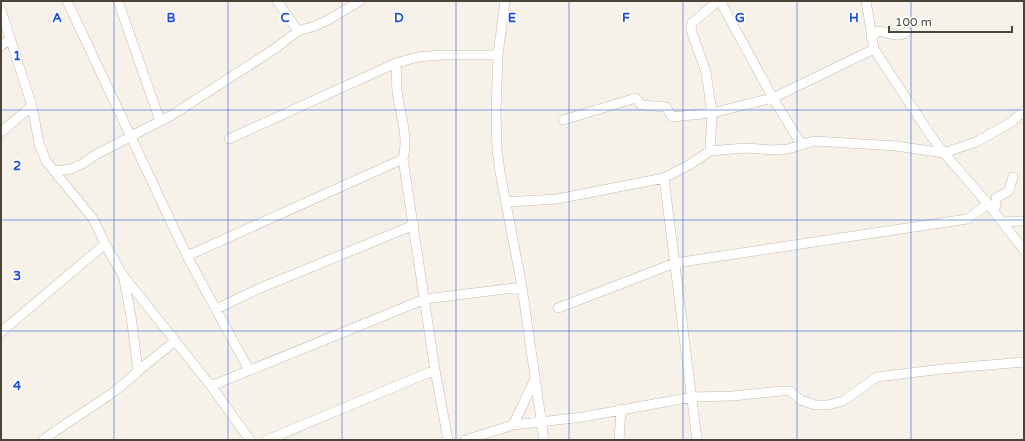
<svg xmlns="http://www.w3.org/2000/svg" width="1025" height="441" viewBox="0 0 1025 441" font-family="'Varela Round',sans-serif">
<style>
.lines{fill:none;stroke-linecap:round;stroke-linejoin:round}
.minor-casing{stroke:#c3baac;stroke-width:10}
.minor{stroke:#fff;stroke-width:9}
.grid{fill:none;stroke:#1d4ed8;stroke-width:1;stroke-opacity:0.55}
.grid-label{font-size:13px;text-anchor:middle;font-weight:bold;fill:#1d4ed8;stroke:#fff;stroke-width:3.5;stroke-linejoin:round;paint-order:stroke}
</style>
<rect width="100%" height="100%" fill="#f6f2ea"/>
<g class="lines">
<!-- minor casing -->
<g class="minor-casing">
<path id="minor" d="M67,1L187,256L249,370
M118,1L160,121
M277,1L298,31
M505,1L498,55L496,111L497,149L500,172L522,287L544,440
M720,1L773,98L801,144
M866,1L874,49L931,136L944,153L988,204L1024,250
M1,10L32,106L39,143L46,161L94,220L105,244L122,274L211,386L250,440
M871,38L878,31C889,32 896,39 907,32
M1,46L10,39
M396,63C397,72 396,82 397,91C400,114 409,137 403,159L435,370L448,440
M563,120L636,98L641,105L666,107L672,117L712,113L773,98L874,49
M1,132L32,106
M229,139L396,63L418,57L442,55H498
M710,151L712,113L706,72L691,30L692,23L718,1
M54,171L71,169L82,164L97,154L172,115L273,50L298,31L315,26L328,20L360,1
M664,178L697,440
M506,202L557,199L664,178L689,165L710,151L745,148L773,150L788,149L814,141L896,146L944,153L976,142L1010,123L1024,111
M993,210L996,206V198L1009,191L1013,177
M1002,222L1024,221
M187,256L403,159
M558,308L675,263L967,219L988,204
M216,309L258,289L414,225
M1,332L105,244
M138,371L175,341
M211,386L425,299L522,287
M513,425L535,379
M43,440C74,416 110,399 138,371L131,316L123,275
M267,440L435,370
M465,440L513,425L583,417L692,397L733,396L780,391H790L801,400L815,405H828L843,401L877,377L942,369L1024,362
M619,440L621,409"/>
</g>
<!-- minor -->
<use href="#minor" class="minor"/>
</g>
<!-- grid -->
<path class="grid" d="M114,1V440M228,1V440M342,1V440M456,1V440M569,1V440M683,1V440M797,1V440M911,1V440M1,110H1024M1,220H1024M1,331H1024"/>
<g class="grid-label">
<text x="57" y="22">A</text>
<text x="171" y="22">B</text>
<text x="285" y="22">C</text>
<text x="399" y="22">D</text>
<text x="512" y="22">E</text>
<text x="626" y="22">F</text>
<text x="740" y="22">G</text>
<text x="854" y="22">H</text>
<text x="17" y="60">1</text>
<text x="17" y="170">2</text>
<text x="17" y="280">3</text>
<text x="17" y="390">4</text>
</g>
<!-- border -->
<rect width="1025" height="441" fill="none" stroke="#4b4337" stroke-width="4"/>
<!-- scale -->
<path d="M889 26v6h123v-6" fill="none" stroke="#4b4337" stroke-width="2"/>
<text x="895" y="26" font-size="12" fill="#4b4337" stroke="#ffffff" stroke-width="3" paint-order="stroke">100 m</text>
</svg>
